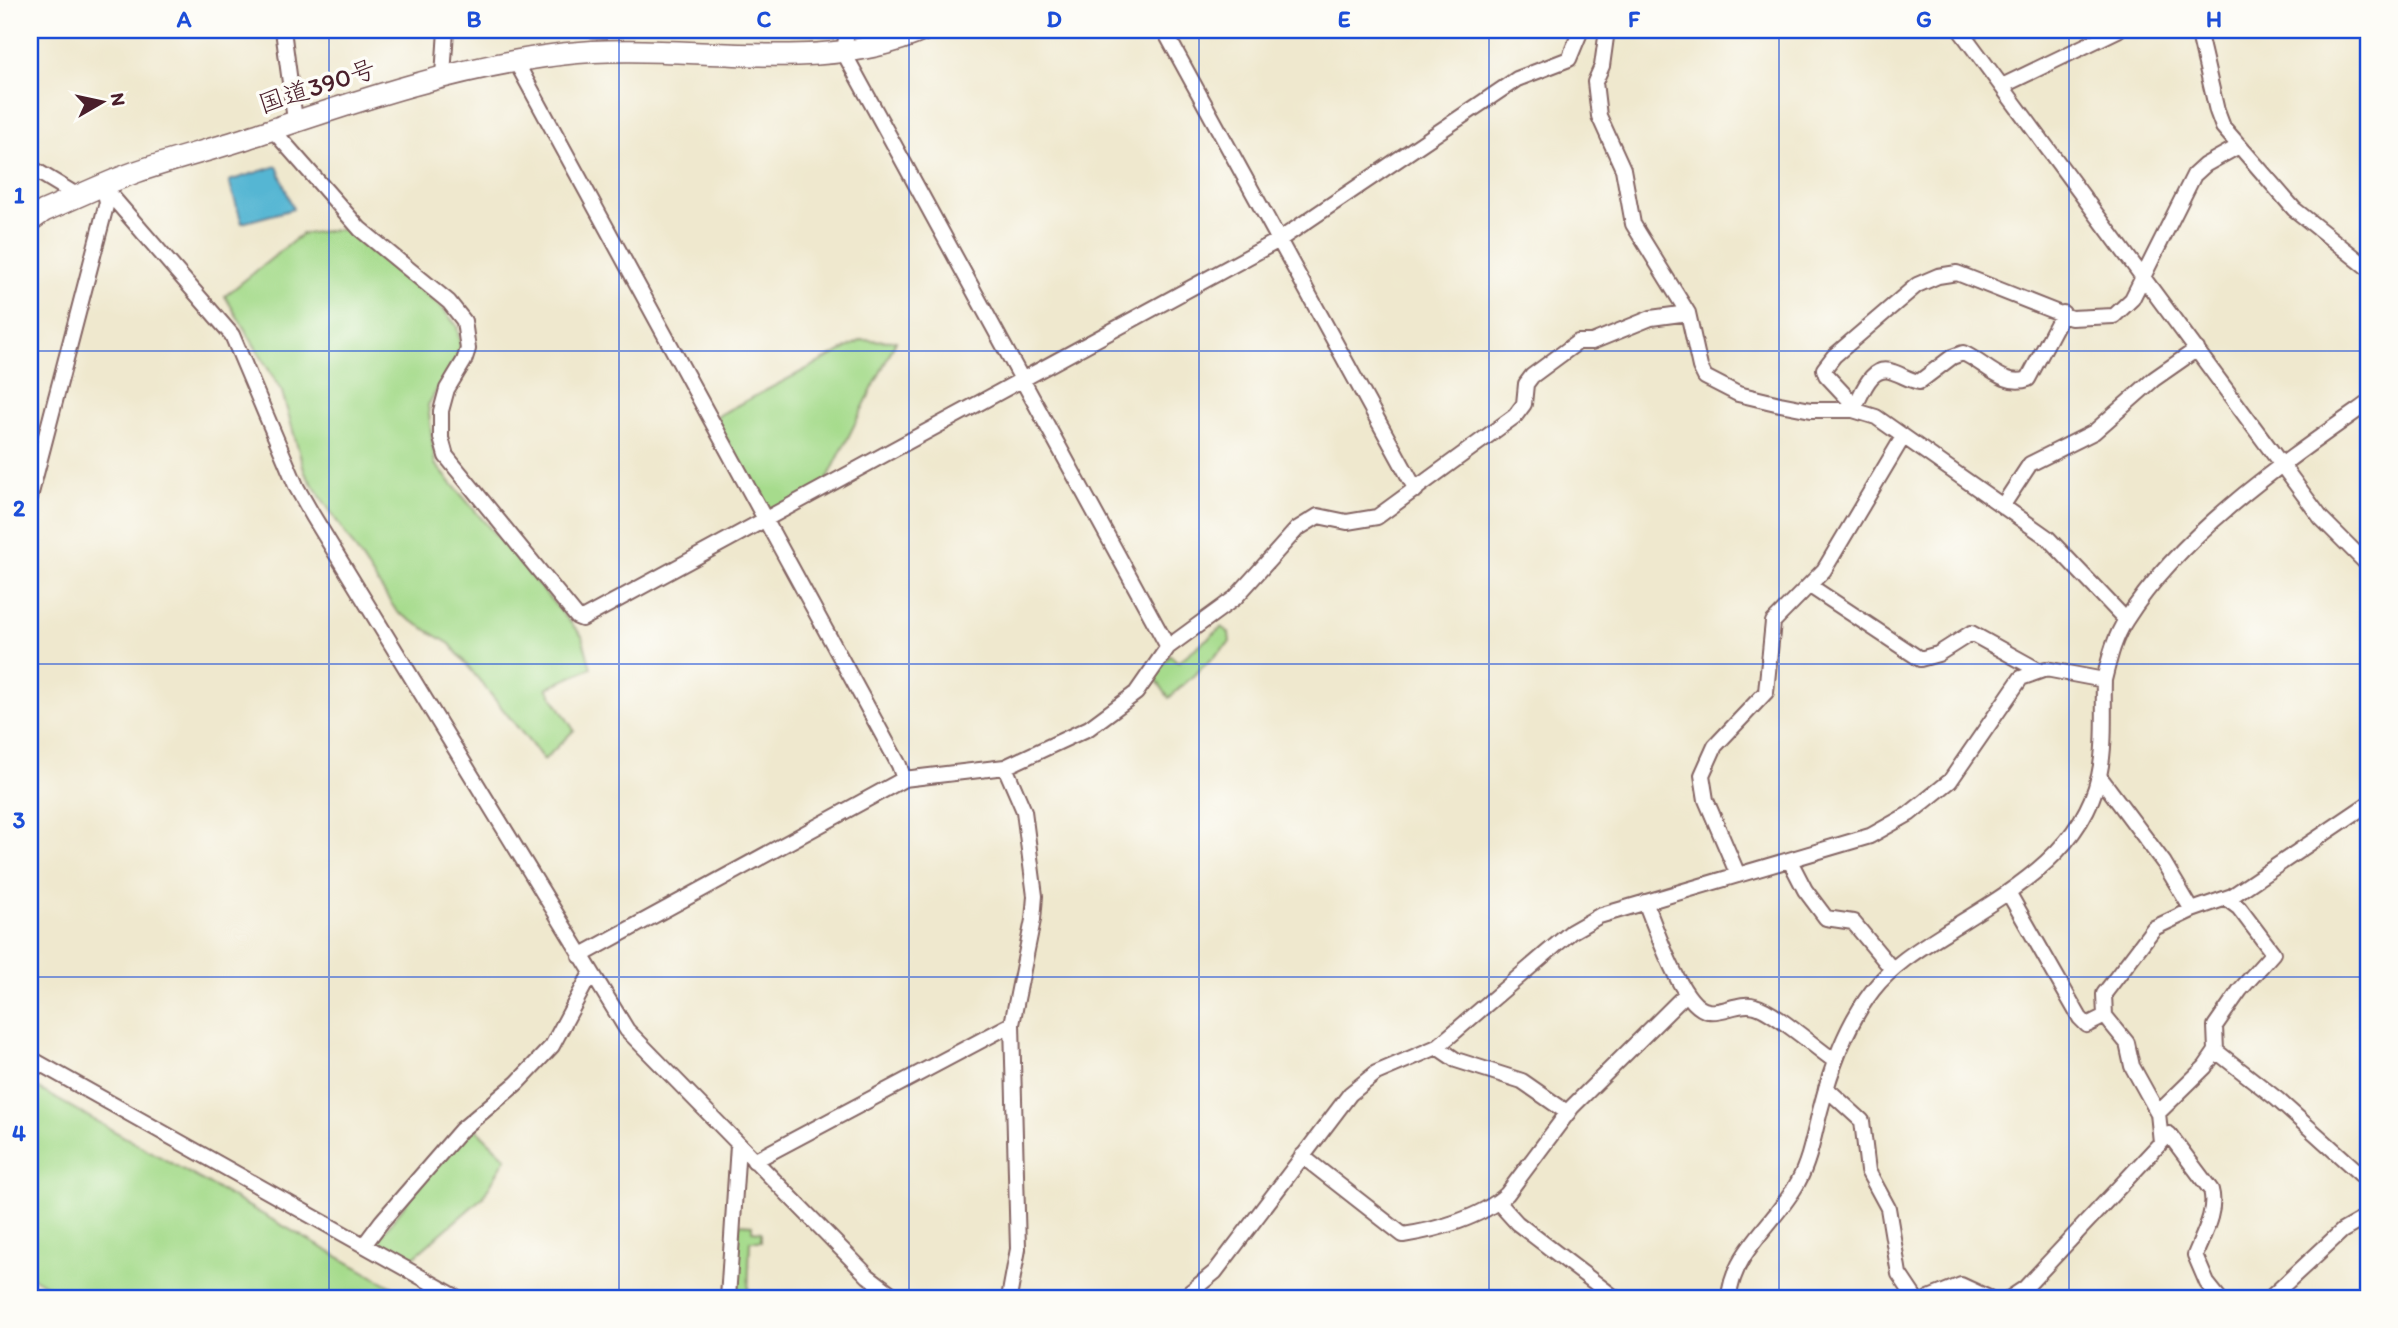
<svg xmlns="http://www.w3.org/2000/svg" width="2398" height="1328" viewBox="0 0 2398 1328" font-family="Itim,'Klee One',sans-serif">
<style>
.green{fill:#a6db8c;stroke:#787d5c;stroke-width:2}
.water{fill:#55b6d3;stroke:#506a7f;stroke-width:2}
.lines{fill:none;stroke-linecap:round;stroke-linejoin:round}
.minor-casing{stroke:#846564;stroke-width:18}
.highway-casing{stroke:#846564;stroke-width:24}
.minor{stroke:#fff;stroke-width:14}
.highway{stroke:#fff;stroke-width:21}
.grid{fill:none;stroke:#1d4ed8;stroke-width:2;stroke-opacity:0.55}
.labels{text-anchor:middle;stroke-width:7;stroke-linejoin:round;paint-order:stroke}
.street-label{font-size:26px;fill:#4a1f2b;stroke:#fdfcf7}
.neatline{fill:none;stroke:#1d4ed8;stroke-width:2.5}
.grid-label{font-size:23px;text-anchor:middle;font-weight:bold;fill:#1d4ed8}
</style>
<rect width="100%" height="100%" fill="#fdfcf7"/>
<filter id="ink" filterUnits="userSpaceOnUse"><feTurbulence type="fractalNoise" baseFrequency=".0143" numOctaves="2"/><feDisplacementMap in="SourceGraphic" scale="14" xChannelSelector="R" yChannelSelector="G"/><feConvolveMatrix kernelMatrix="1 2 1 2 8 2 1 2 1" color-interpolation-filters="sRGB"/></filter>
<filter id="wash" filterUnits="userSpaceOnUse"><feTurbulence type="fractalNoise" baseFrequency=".00686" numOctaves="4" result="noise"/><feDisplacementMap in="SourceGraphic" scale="28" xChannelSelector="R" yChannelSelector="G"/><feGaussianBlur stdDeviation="1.57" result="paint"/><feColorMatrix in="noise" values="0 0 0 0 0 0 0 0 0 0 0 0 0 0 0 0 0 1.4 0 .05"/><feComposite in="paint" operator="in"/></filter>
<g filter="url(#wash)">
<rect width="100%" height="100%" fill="#efe8ce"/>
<!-- green -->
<path class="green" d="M344,229L442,308L457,326L461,349L428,405L435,464L582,636L591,668L547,688L574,730L544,760L450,644L397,612L305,473L282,392L225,296L302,234Z
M862,340L896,341L825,484L767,517L715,417Z
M1222,627L1229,633L1230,642L1169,698L1153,675L1170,655L1178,662Z
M30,1084L412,1298H69L30,1276Z
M473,1126L506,1158L483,1197L408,1262L375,1244L425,1178Z
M739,1224L752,1225V1231L761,1232V1241H750L748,1298H736Z"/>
<!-- water -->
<path class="water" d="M277,166L293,209L242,223L229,181Z"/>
</g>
<g filter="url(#ink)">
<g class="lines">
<!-- minor casing -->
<g class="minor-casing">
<path id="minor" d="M283,30L295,120
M847,30L844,53L1168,647
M1164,30L1416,490
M1607,30L1602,66L1595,82L1599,116L1623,169L1633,224L1688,313L1700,367L1705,377L1738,394L1780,404L1811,410H1853L1876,417L2048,538L2126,620
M1960,30L2321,518L2368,565
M2198,30L2217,111L2223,127L2294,209L2368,268
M515,60L899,765L904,779
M443,76L446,30
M2002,86L2118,30
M272,129L360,229L449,302L464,321L468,349L464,361L447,389L441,411V438L446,456L577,617L582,619L1279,240L1517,79L1569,59L1581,30
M30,167L78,196
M102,185L232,335L297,488L313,516L627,1030L868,1276L897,1298
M1855,406L1826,375L1824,369L1834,356L1917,285L1938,276L1957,273L2071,318L2114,316L2132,299L2194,175L2205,165L2239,146
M1853,410C1862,395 1870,363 1893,372C1902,375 1909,380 1919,382L1952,357L1963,353C1984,362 2004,388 2028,379L2063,313
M30,497L107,202L104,189
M2003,505L2030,464L2094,432L2154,379L2197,349
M1810,586L1920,659L1938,654L1971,633L2038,670
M2104,680C2109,660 2114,638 2126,620C2183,531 2283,463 2368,403
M1005,767L1024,811L1035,896L1033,920L1012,1024L1018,1249L1009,1298
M2099,776L2164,863L2192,910
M1790,861L1805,890L1826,918L1853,922L1892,969
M1738,875L1706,800L1702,775L1715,746L1766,692L1773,622L1824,570L1903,437
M2008,892L2080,1018L2087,1025L2105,1016L2104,994L2154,928L2192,910L2232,896L2368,804
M2227,899L2239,908L2273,953L2240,990L2215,1026L2216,1051L2277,1099L2368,1181
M1645,902C1655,925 1681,1007 1708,1011C1723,1014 1739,1001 1755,1006C1773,1010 1817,1049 1835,1061
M580,956L904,779L1005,767L1089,728L1136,693L1168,647L1235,598L1297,529L1318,516L1347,522L1377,517L1515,416L1524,404L1526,384L1532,376L1578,342H1592L1651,318L1688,313
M2105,1016L2127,1043L2132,1066L2158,1113L2161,1142
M1437,1047L1456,1060L1522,1081L1568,1113
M30,1058L458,1298
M1826,1088L1862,1121L1868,1171L1888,1208L1899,1274L1915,1298
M2158,1113L2205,1067L2216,1051
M1302,1156L1403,1235C1436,1230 1481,1218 1507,1194L1572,1107L1686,994
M754,1161L1012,1024
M1498,1202L1517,1223L1615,1298
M364,1245L382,1221L461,1130L517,1083L552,1046L591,973
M728,1298L738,1145
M1183,1298L1215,1272L1350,1094L1376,1073L1437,1047L1571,932L1599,916L1870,836L1909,814L1950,781L2021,678L2046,669L2104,680C2103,711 2106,745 2099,776C2082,851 2013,890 1952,928C1924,946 1894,963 1873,990C1846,1025 1831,1068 1820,1111C1814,1134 1810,1160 1798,1182C1778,1221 1732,1252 1729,1298
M1929,1298L1961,1285L1989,1298
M2010,1298L2025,1288L2169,1134L2211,1190C2217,1211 2203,1235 2195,1255L2207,1283L2219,1298
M2270,1298L2342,1231L2368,1216"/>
</g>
<!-- highway casing -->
<g class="highway-casing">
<path id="highway" d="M30,221L44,211C75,198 105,183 136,172C173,159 211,150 247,138C351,103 454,67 563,54C679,40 818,78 924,30"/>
</g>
<!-- minor -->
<use href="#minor" class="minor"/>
<!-- highway -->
<use href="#highway" class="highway"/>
</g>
</g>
<!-- grid -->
<path class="grid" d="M329,30V1298M619,30V1298M909,30V1298M1199,30V1298M1489,30V1298M1779,30V1298M2069,30V1298M30,351H2368M30,664H2368M30,977H2368"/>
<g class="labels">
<!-- street labels -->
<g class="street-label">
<text transform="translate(317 86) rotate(-18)" y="9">国道390号</text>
</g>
</g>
<!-- margin -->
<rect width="2398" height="1328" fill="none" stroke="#fdfcf7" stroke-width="77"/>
<!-- north arrow -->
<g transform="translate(102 102) rotate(81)" stroke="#fdfcf7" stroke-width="5" paint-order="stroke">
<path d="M0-5L12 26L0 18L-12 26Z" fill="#4a1f2b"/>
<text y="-10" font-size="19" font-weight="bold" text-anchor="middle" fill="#4a1f2b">N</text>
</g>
<rect x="38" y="38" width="2322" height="1252" class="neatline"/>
<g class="grid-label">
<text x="184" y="27">A</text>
<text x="474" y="27">B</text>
<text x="764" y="27">C</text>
<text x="1054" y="27">D</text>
<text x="1344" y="27">E</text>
<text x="1634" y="27">F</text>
<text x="1924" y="27">G</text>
<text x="2214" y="27">H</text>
<text x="19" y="203">1</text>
<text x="19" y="516">2</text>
<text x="19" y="828">3</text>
<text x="19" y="1141">4</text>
</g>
</svg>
